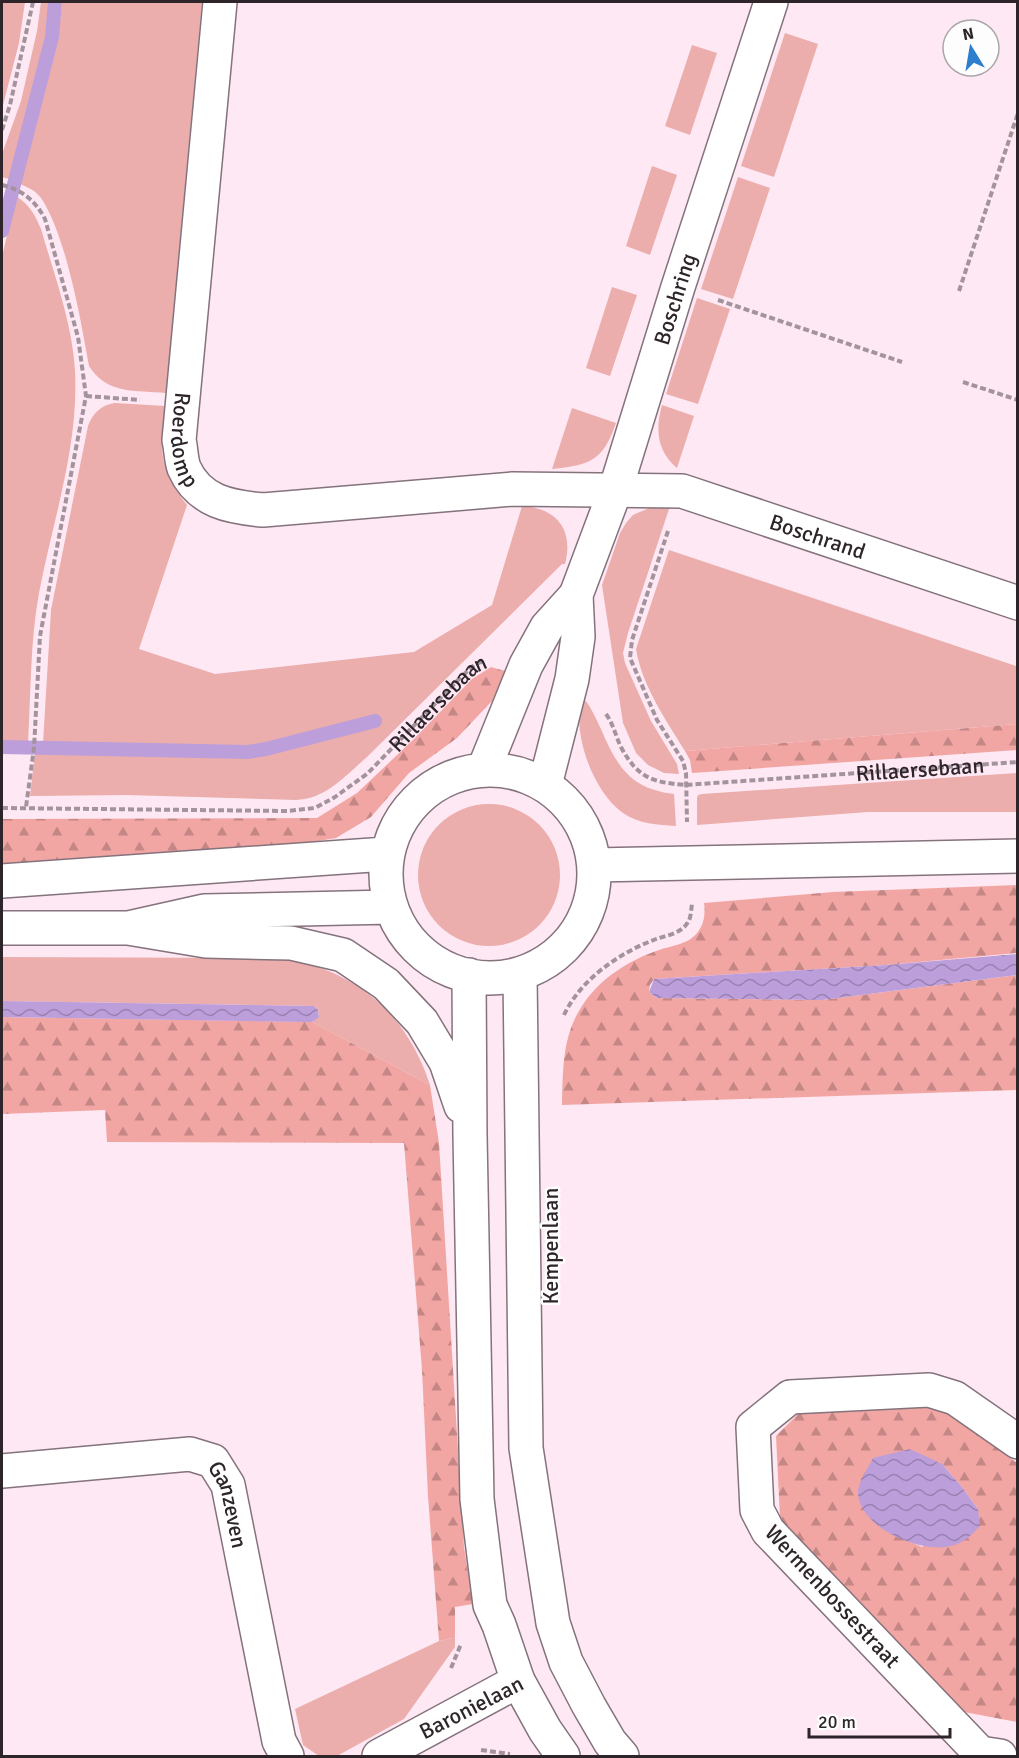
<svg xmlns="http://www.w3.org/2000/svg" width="1019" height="1758" viewBox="0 0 1019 1758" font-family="Signika,sans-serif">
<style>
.grass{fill:#ebaeac}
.forest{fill:url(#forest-firs);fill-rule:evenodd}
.water{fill:url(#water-waves)}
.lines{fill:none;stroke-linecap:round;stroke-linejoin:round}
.stream{stroke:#bc9edb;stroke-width:14}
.minor-casing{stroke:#84727c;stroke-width:36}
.tertiary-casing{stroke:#84727c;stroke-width:36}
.path{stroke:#a3939c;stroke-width:4;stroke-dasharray:6 3;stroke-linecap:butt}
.minor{stroke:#fff;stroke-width:33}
.tertiary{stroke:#fff;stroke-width:33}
.labels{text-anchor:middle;stroke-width:5;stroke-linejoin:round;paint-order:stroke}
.street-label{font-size:22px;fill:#2d2529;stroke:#fcfdfc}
</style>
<defs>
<pattern id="forest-firs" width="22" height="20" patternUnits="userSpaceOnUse" patternTransform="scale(1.5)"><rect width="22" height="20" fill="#f2a6a3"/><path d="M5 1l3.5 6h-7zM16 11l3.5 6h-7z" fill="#c48785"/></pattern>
<pattern id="water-waves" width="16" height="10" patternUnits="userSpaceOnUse" patternTransform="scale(1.5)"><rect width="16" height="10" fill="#bc9edb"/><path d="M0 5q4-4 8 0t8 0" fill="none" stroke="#9981b2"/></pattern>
</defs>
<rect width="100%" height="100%" fill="#fee8f4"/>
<!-- grass -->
<path class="grass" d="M2,2H25L19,43L2,109Z
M41,2H50L46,47L9,179L2,177V154L21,101L37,31Z
M62,2H202L166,393C136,390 107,395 89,366C81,321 66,235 41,198C35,190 27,187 18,183L58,40Z
M785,33L818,44L774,177L741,166Z
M692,45L717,53L690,135L665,126Z
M652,166L677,175L650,255L626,246Z
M738,177L770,188L733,299L701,289Z
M16,196C30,205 35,215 41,229C54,274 72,322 75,370C79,447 53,519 39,593C30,642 31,693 28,743L2,742V257Z
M612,287L637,295L610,376L586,368Z
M697,298L730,309L698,404L666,394Z
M115,403L165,406C160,451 158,468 187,505L139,649L215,674L414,652L492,605L522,506C557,508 574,530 565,564H562L367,757C345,776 326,799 296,800L127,795L30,796L35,753L239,758L254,756L374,728L377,720L371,718L250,746L43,743L51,610L88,426C93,413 101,405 115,403Z
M662,405L694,416L677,468C657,451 655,430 662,405Z
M572,408L616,423C603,461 590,465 552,469Z
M656,505L670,506L628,633L623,653L625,663L651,721L677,764L679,774L664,773L648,765L636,753L623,723L602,585L620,533L626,523L633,515Z
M669,550L1016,666L1017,663V724L685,751C666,720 642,686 636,649Z
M582,697C590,704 596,719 601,729C617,767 631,789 674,794L676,826C658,825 639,824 623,813C593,792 571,732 582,697Z
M1017,773V812H868L697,825V798L698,795L702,794Z
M418 875a71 71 0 1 1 142 0a71 71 0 1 1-142 0Z
M2,957L277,958C353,967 407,1013 430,1085L312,1022L319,1016L318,1010L314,1006L2,1001Z
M455,1637V1647L404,1719L337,1756H319L303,1745L295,1709L439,1641Z"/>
<!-- forest -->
<path class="forest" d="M491,667L505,671L492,701L457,738L409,773L371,817L336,838L300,844L2,865V819L317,818L357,793L414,739L472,679Z
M1017,724V750L692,773L690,760L685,751Z
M1017,885V953L886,965L654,979L650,985L649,992L657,998L822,1000L1017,975V1090L562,1105C563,1070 562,1036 582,1006C599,979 629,960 659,950C670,946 684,945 693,937C703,929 706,916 704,903L833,892Z
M2,1017L312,1022L430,1085L439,1143L464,1547L473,1604L455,1607V1637L439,1641L428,1496L422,1370L404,1143L107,1142L105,1110L2,1114Z
M940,1407L1017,1463V1722L964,1712L780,1519L776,1436L799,1413ZM942,1464L962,1487L978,1509L922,1547L883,1529Z"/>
<!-- water -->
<path class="water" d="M1017,954V975L822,1000L657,998L649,992L654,979L886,965Z
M2,1001L314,1006L318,1010L319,1017L312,1022H302L2,1017Z
M910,1449L942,1464L962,1487L978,1509L980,1526C970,1537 961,1545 945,1547C916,1551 858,1526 858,1492C858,1482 869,1467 873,1458Z"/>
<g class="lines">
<!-- stream -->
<path class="stream" d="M2,231L52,37L55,2
M2,747L248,752L266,749L375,721"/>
<!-- minor casing -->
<g class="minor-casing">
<g id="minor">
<path id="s3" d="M220,2L179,440C181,448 181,460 184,468C199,502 230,507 263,510L513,489L682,491L1018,603"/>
<path d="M484,769L526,665L547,627L576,595"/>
<path id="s4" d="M545,785L572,679L578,637L576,595L615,491L678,287L771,2"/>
<path id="s5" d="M2,1471L190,1454L213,1461L228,1485L279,1741L287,1756"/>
<path d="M379,1756L518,1681"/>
<path d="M1000,1756L980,1753L768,1531L757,1510L753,1427L790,1397L929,1390L955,1398L1018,1442"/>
</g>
</g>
<!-- tertiary casing -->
<g class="tertiary-casing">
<path id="tertiary" d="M386 874a104 104 0 1 1 208 0a104 104 0 1 1-208 0Z
M595,865L1018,856
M2,881L386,854
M2,928H128L204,911L391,907
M128,928L206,941L291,943L343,955L386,984L422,1022L446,1062L461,1106
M469,975L470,1135L477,1499L490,1605L499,1625L518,1681L545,1730L563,1756
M520,975L526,1448L553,1623L566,1662L589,1706L610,1742L622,1756"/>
</g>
<!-- path -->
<g class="path">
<path d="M2,130L10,105L33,2"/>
<path d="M2,185C22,190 35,200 45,219L78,337L86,396L40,636L34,748L26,807"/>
<path d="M959,291L1018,113"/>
<path d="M718,300L902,362"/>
<path d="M963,382L1018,400"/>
<path d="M86,396L140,400"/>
<path d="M668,531L632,640L630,658L637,674L657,720L683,761L686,773L687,822"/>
<path id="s1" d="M606,714C614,725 616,738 622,749C639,779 653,782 685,785L1018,762"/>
<path id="s2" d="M2,808L287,811L315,808L335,797L367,774L458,680L474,665L483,661"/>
<path d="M564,1015C581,979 619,953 656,939C667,935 681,934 688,922C691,918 691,910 692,904"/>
<path d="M451,1668L461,1644"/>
<path d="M481,1750L510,1754"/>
</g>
<!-- minor -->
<use href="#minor" class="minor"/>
<!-- tertiary -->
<use href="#tertiary" class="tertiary"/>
</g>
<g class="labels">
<!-- street labels -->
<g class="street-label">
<text dy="8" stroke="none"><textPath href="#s4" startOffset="506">Boschring</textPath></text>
<text dy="8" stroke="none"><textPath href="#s3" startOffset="440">Roerdomp</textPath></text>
<text dy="8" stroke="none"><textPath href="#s3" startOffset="1126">Boschrand</textPath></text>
<text dy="8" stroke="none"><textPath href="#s2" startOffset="476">Rillaersebaan</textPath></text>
<text dy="8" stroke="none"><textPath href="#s1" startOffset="351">Rillaersebaan</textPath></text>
<text transform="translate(550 1246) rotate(-90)" y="8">Kempenlaan</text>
<text dy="8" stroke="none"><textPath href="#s5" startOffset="260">Ganzeven</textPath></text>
<text transform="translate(833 1596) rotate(47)" y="8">Wermenbossestraat</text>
<text transform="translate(471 1707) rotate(-27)" y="8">Baronielaan</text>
</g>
</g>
<!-- border -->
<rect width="1019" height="1758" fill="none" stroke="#2d2529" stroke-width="6"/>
<!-- north arrow -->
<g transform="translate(971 48) rotate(349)"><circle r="28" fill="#fcfdfc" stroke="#a9a7a8" stroke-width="1.5"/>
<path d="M0-4.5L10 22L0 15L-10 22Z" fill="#2d7fce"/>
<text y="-9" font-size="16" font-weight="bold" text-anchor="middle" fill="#2d2529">N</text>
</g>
<!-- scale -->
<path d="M809 1728v9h141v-9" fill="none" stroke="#2d2529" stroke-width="3"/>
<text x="818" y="1728" font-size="18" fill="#2d2529" stroke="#fcfdfc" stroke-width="4.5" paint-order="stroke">20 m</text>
</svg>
